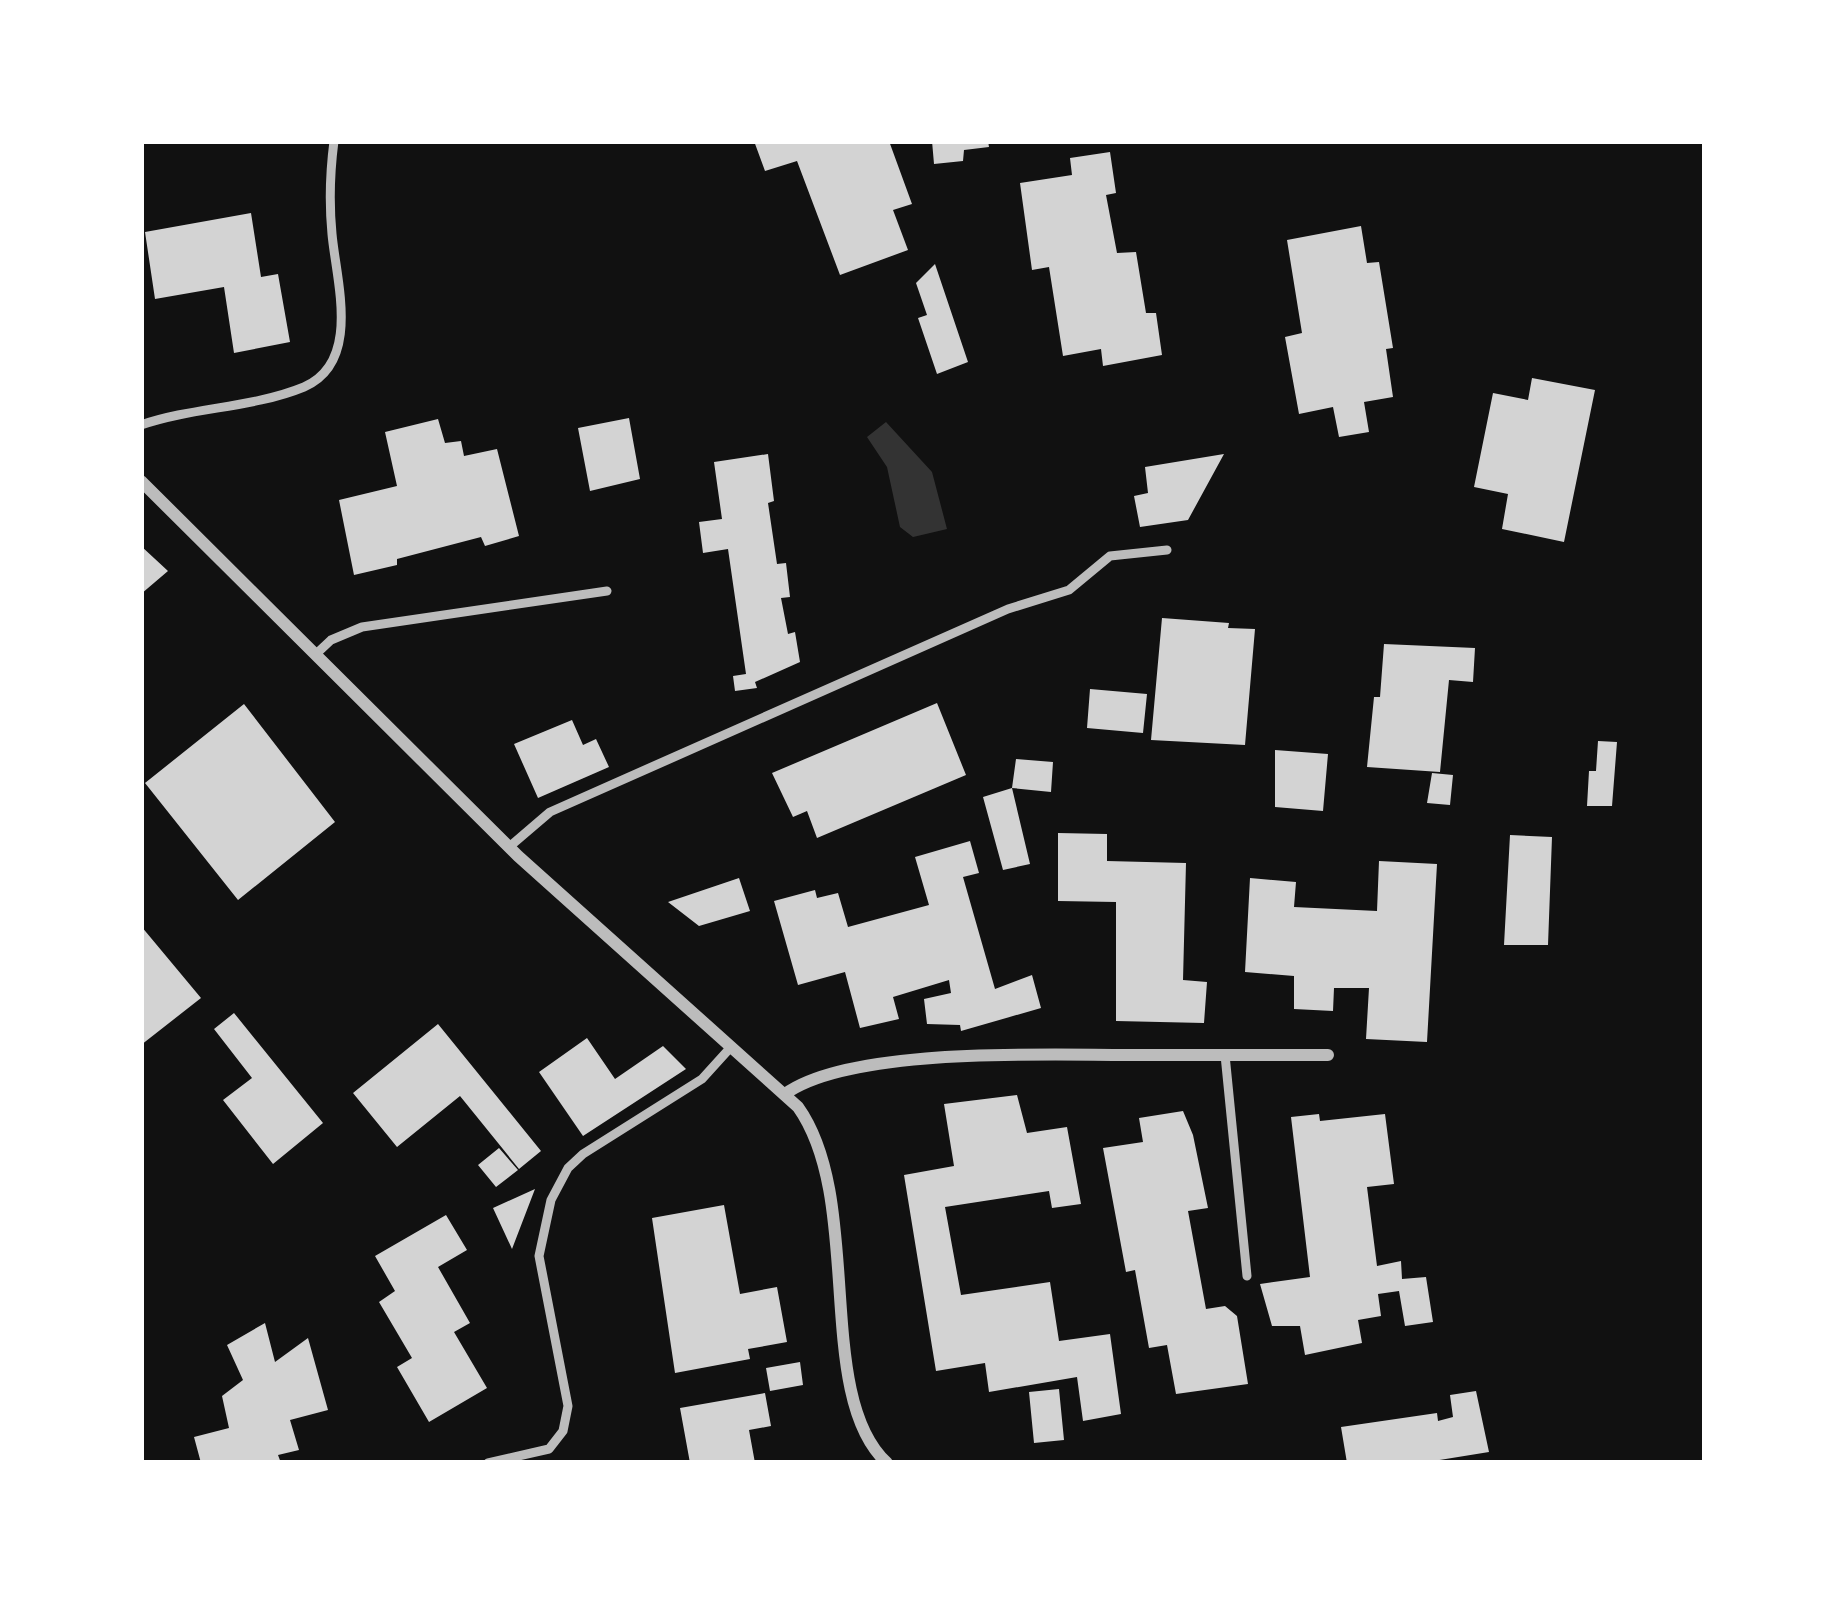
<svg xmlns="http://www.w3.org/2000/svg" width="1846" height="1604" viewBox="0 0 1846 1604" font-family="'Archivo Narrow',sans-serif">
<style>
.water{fill:#333}
.building{fill:#d3d3d3}
.lines{fill:none;stroke-linecap:round;stroke-linejoin:round}
.service{stroke:#bcbcbc;stroke-width:9}
.minor{stroke:#bcbcbc;stroke-width:12}
</style>
<rect width="100%" height="100%" fill="#111"/>
<!-- water -->
<path class="water" d="M886,422L932,472L947,529L913,537L900,527L887,467L867,437Z"/>
<!-- building -->
<path class="building" d="M754,141H889L912,204L893,210L908,250L840,275L797,161L765,171Z
M932,141H988L989,147L964,150L963,161L934,164Z
M1110,152L1116,193L1106,195L1117,253L1136,252L1146,313H1156L1162,355L1103,366L1101,349L1063,356L1049,267L1032,270L1020,183L1072,175L1070,158Z
M251,213L261,277L278,274L290,342L234,353L224,287L155,299L145,232Z
M1361,226L1367,263L1379,262L1393,348L1386,349L1393,397L1364,402L1369,432L1339,437L1333,407L1299,414L1285,337L1302,333L1287,240Z
M935,264L968,362L937,374L918,318L927,315L916,283Z
M1532,378L1595,390L1564,542L1502,529L1508,494L1474,487L1493,393L1528,400Z
M629,418L640,479L590,491L578,428Z
M438,419L445,443L461,441L464,456L497,449L519,536L485,546L481,537L397,559V565L354,575L339,500L397,486L385,432Z
M768,454L774,501L768,503L777,564L786,563L790,597L781,598L788,634L795,632L800,662L755,682L757,688L735,691L733,676L746,674L728,549L703,553L699,522L722,519L714,462Z
M1224,454L1188,520L1140,527L1134,496L1148,493L1145,467Z
M141,546L168,571L141,594Z
M1162,618L1229,623L1228,628L1255,629L1245,745L1151,740Z
M1384,644L1475,648L1473,682L1449,680L1440,772L1367,767L1374,697H1380Z
M1090,689L1147,694L1143,733L1087,728Z
M937,703L966,775L817,838L807,811L793,817L772,773Z
M244,704L335,822L238,900L145,783Z
M572,720L583,745L596,739L609,767L538,798L514,744Z
M1598,741L1617,742L1612,806H1587L1589,771H1596Z
M1275,750L1328,754L1323,811L1275,807Z
M1016,759L1053,762L1051,792L1012,788Z
M1432,773L1453,775L1450,805L1427,803Z
M1012,788L1030,864L1003,870L983,797Z
M1058,833L1107,834V861L1186,863L1183,980L1207,982L1204,1023L1116,1021V902L1058,901Z
M1510,835L1552,837L1548,945H1504Z
M970,841L979,873L963,877L995,989L1032,975L1041,1008L961,1031L960,1025L927,1024L924,999L951,993L949,980L893,997L899,1019L860,1028L845,972L798,985L774,901L815,890L817,898L838,893L848,927L929,905L915,857Z
M1379,861L1437,864L1427,1042L1366,1039L1369,988H1334L1333,1011L1294,1009V976L1245,972L1250,878L1296,882L1294,907L1377,911Z
M739,878L750,911L699,926L668,902Z
M141,926L201,998L141,1045Z
M234,1013L323,1123L273,1164L223,1100L252,1078L214,1029Z
M438,1024L541,1151L519,1169L460,1096L397,1147L353,1093Z
M587,1038L615,1079L663,1046L686,1069L583,1136L539,1072Z
M1017,1095L1027,1133L1067,1127L1081,1204L1052,1208L1049,1191L945,1207L961,1295L1050,1282L1059,1341L1110,1334L1121,1414L1083,1421L1077,1377L989,1392L985,1363L936,1371L904,1175L954,1166L944,1104Z
M1183,1111L1193,1135L1208,1208L1188,1211L1206,1309L1225,1306L1237,1316L1248,1384L1176,1394L1167,1345L1149,1348L1135,1270L1126,1272L1103,1148L1143,1142L1139,1118Z
M1319,1114L1320,1121L1385,1114L1394,1184L1367,1187L1377,1266L1401,1261L1402,1279L1426,1277L1433,1322L1405,1326L1399,1291L1378,1294L1381,1316L1358,1320L1362,1343L1305,1355L1300,1326H1272L1260,1284L1310,1277L1291,1117Z
M499,1148L518,1170L496,1187L478,1165Z
M535,1189L512,1249L493,1208Z
M724,1205L740,1294L777,1287L787,1342L748,1349L750,1359L675,1373L652,1218Z
M446,1215L467,1250L438,1267L470,1323L454,1332L487,1388L429,1422L397,1367L412,1358L379,1302L395,1291L375,1256Z
M265,1323L275,1362L308,1338L328,1410L290,1420L299,1450L278,1455L281,1463H201L194,1437L229,1428L222,1396L243,1380L227,1345Z
M800,1362L803,1385L770,1391L766,1368Z
M1059,1389L1064,1440L1034,1443L1029,1392Z
M1476,1391L1489,1452L1421,1463H1347L1341,1427L1437,1413L1438,1421L1453,1417L1450,1395Z
M765,1393L771,1426L749,1430L755,1463H690L680,1408Z"/>
<g class="lines">
<!-- service -->
<path class="service" d="M141,425C193,407 253,408 304,387C362,362 336,280 332,234C329,203 330,172 334,141
M315,655L331,640L362,627L607,591
M509,847L550,812L1008,609L1069,590L1110,556L1167,550
M1225,1055L1247,1276
M488,1463L549,1449L563,1431L568,1406L539,1256L551,1200L568,1168L583,1154L702,1079L731,1047"/>
<!-- minor -->
<path class="minor" d="M141,481L518,856L798,1107C865,1201 813,1395 887,1463
M785,1094C850,1047 1043,1055 1126,1055C1193,1055 1261,1055 1328,1055"/>
</g>
<!-- border -->
<rect width="1846" height="1604" fill="none" stroke="#ffffff" stroke-width="288"/>
</svg>
